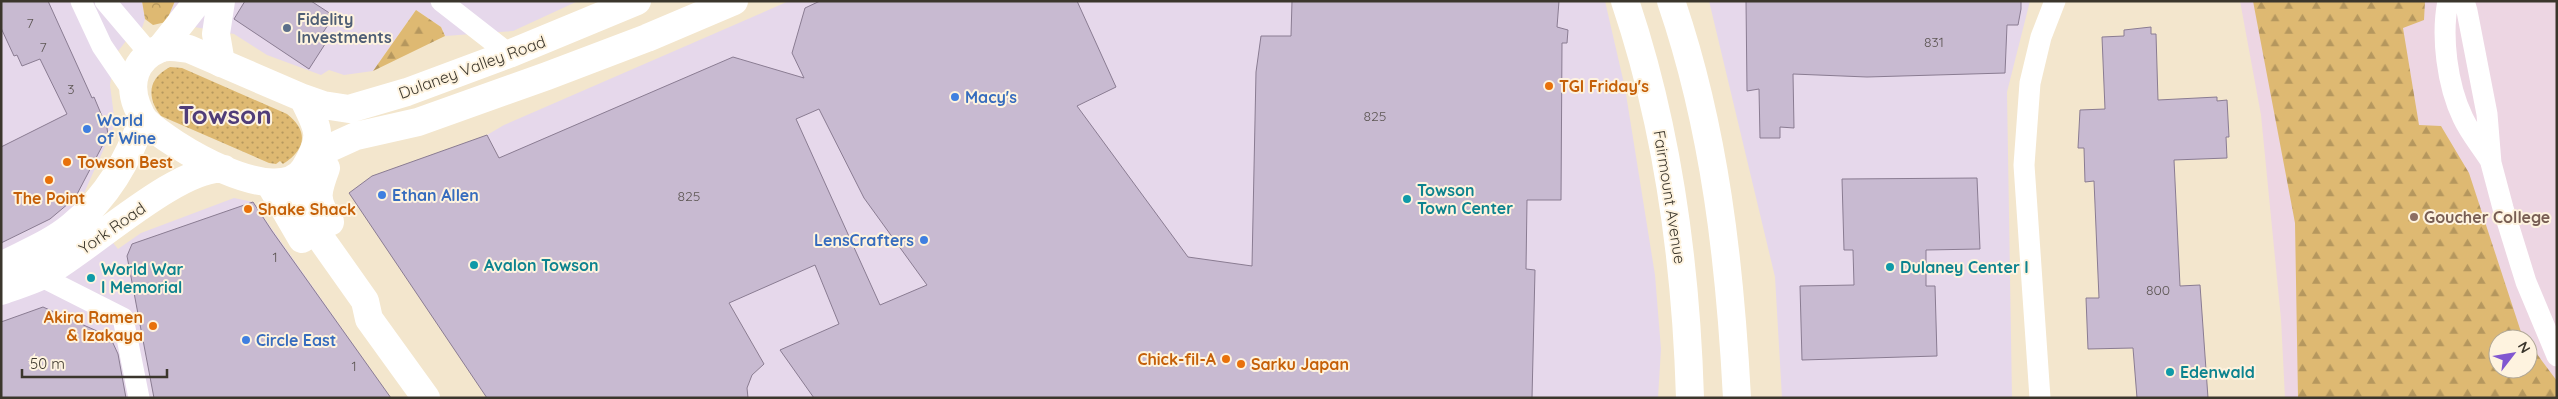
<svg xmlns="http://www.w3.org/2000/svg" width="2558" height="399" viewBox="0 0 2558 399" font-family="Quicksand,sans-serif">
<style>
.commercial{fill:#e6d8eb}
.education{fill:#edd6e3;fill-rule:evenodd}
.grass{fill:url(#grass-dots)}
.forest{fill:url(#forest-firs)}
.park{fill:url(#park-crowns)}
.building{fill:#c8bad1;stroke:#8a7c92;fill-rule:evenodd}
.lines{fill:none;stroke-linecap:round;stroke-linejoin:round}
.street{stroke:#fff;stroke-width:21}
.secondary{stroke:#fff;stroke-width:28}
.primary{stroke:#fff;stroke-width:28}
.service-dot{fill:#5c6f8a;stroke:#fef3df;stroke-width:2}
.food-dot{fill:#e8710a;stroke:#fef3df;stroke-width:2}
.shop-dot{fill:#3f7fe0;stroke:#fef3df;stroke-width:2}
.culture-dot{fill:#0f9aa8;stroke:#fef3df;stroke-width:2}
.education-dot{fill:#8d6e63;stroke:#fef3df;stroke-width:2}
.labels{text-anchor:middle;stroke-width:4;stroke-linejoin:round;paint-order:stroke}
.number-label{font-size:14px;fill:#5e5755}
.service-label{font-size:16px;font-weight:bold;fill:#4e5e75;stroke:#fef3df;text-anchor:start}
.street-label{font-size:16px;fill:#3b362c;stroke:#fef3df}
.food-label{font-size:16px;font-weight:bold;fill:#c56008;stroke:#fef3df;text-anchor:start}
.shop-label{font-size:16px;font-weight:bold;fill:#366cbe;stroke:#fef3df;text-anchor:start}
.culture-label{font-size:16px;font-weight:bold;fill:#0d838f;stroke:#fef3df;text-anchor:start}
.education-label{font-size:16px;font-weight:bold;fill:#785e54;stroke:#fef3df;text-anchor:start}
.town-label{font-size:26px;font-weight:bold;fill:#503d79;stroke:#fef3df}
</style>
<defs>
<pattern id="grass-dots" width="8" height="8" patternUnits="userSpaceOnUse" patternTransform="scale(1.25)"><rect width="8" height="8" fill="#deb972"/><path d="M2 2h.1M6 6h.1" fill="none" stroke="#b5975e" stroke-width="1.8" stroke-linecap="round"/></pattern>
<pattern id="forest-firs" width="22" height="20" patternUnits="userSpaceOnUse" patternTransform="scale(1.25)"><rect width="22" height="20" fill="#deb972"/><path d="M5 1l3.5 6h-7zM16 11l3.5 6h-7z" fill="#b5975e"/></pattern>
<pattern id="park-crowns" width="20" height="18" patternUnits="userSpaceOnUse" patternTransform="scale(1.25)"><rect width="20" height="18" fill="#deb972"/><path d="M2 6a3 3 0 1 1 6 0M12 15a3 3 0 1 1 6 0" fill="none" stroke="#b5975e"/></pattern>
</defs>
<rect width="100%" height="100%" fill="#f3e6cd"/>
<!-- commercial -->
<path class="commercial" d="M1,1H142L145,19L141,31L126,41L115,55L110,85L115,124L80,202L118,249L141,233L234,198L253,202L391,398H1Z
M175,1H578L513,31L445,36L441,27L416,10L373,71L344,75L329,70L321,75L267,55L234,34L166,22Z
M789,1H1605L1625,88L1655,275L1661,349L1658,398H748L747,388L752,375L764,364L729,303L522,201L487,135L504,125Z
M1709,1H2030L2007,92L2012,398H1782L1775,277Z"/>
<!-- education -->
<path class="education" d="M2240,1H2557V398H2285L2281,319L2261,115ZM2498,339H2528V369H2498Z"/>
<!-- grass -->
<path class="grass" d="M170,67L182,68L287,114C309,131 306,150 283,164L280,161L276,164L269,163L161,116C147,98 147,79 170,67Z"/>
<!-- forest -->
<path class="forest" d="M2253,1H2425L2424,20L2403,28L2419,125L2441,126L2469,173L2521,332L2526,339H2498V369H2528V342L2557,381V398H2298L2295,223Z
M416,10L441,27L445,36L373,71Z"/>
<!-- park -->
<path class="park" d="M142,1H175L166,22L153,25L145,19Z"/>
<!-- building -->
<path class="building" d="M1,1H48L92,98L94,97L107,128L108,135L75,198L50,219L1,243V147L67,114L40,59L22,66L17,55L14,56L1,28Z
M245,1H311L334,16L320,37L327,41L309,69L234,19Z
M820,1H1077L1116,87L1077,106L1188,257L1252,266L1256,72L1261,36H1291L1292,1H1559L1557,27L1568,30L1567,43H1562L1561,200H1527L1526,269L1535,270L1532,398H814L780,350L839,324L815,265L729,303L764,364L752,375L747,388L748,398H487L349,193L372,176L487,135L499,158L733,57L804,78L792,53L805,8ZM819,109L864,198L927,285L880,305L796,119Z
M1746,1H2021V9L2018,25H2007L2005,73L1867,77L1793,74L1794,128L1780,127V138H1760L1759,89L1747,91Z
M2151,27V34H2156L2158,100L2217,97V101L2227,100L2229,137H2226L2227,158L2174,160L2180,286L2200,285L2208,398H2137L2133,348L2088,349L2086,298H2099L2094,181L2085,182L2084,148H2078L2080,110L2105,109L2102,37L2124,36V30Z
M1977,178L1980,249L1926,250V286H1935L1937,356L1802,360L1800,286L1854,285L1853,250H1844L1842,179Z
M253,202L272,231L391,398H154L127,256L132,244Z
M43,307L106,335L112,341L118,354L126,398H1V322Z"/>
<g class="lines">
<!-- street -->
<path class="street" d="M81,1L102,46L132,90
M105,1L150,54
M441,1L509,54
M2448,1C2441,36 2447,85 2463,118C2470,133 2481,146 2490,160
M2464,1L2467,11L2487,114L2491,163L2503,208L2526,282L2557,356
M40,276L123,318L139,398
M2040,398L2024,165L2030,83L2041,37L2055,1"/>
<!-- secondary -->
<path class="secondary" d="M1625,1C1668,128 1686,264 1690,398
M1671,1C1715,129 1730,264 1737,398
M161,48L198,1
M221,63L216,34L221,1
M326,168C317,192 314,200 330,222
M296,178L302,201L312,226L365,301L369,319L426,398
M270,184L302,239"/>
<!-- primary -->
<path class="primary" d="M303,98C319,130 324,136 305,168C279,212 169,145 144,120C141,116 139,110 137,106C128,83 135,59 159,49C168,45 179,48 189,49L303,98L323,105L349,109L407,92L509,54L637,1
M312,156L356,136L418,122L547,76L647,38L734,1
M1,266C24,254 52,243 72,226C107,197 128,161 143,118
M1,291C14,286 29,282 41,276C85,253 178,165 224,169"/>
</g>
<!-- markers -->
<circle class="service-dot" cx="287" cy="28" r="5"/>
<g class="food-dot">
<circle cx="1549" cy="86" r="5"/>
<circle cx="67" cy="162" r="5"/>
<circle cx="49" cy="180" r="5"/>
<circle cx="248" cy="209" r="5"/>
<circle cx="153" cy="326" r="5"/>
<circle cx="1226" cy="359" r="5"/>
<circle cx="1241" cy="364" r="5"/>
</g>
<g class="shop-dot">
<circle cx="955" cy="97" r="5"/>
<circle cx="87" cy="129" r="5"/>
<circle cx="382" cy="195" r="5"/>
<circle cx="924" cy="240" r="5"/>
<circle cx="246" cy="340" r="5"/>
</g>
<g class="culture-dot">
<circle cx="1407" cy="199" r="5"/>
<circle cx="474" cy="265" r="5"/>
<circle cx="1890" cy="267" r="5"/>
<circle cx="91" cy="278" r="5"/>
<circle cx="2170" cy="372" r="5"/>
</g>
<circle class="education-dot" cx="2414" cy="217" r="5"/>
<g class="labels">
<!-- number labels -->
<g class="number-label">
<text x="30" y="28">7</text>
<text x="1934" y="47">831</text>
<text x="43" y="52">7</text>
<text x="71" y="94">3</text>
<text x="1375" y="121">825</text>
<text x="689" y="201">825</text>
<text x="275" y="262">1</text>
<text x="2158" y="295">800</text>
<text x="354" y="371">1</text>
</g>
<!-- service labels -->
<g class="service-label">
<text x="297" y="25">Fidelity<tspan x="297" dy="18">Investments</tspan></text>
</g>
<!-- street labels -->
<g class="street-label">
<text transform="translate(472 67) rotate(-20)" y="6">Dulaney Valley Road</text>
<text transform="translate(1670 197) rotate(81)" y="6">Fairmount Avenue</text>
<text transform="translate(112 228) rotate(-35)" y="6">York Road</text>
</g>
<!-- food labels -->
<g class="food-label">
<text x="1559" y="92">TGI Friday's</text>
<text x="77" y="168">Towson Best</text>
<text x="49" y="204" text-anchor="middle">The Point</text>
<text x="258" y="215">Shake Shack</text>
<text x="143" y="323" text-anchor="end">Akira Ramen<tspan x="143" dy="18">&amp; Izakaya</tspan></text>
<text x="1216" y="365" text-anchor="end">Chick-fil-A</text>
<text x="1251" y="370">Sarku Japan</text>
</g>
<!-- shop labels -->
<g class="shop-label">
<text x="965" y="103">Macy's</text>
<text x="97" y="126">World<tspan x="97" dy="18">of Wine</tspan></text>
<text x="392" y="201">Ethan Allen</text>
<text x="914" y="246" text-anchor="end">LensCrafters</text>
<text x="256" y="346">Circle East</text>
</g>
<!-- culture labels -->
<g class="culture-label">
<text x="1417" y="196">Towson<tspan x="1417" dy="18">Town Center</tspan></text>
<text x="484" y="271">Avalon Towson</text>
<text x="1900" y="273">Dulaney Center I</text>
<text x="101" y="275">World War<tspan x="101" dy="18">I Memorial</tspan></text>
<text x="2180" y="378">Edenwald</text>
</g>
<!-- education labels -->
<g class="education-label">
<text x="2424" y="223">Goucher College</text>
</g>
<!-- town labels -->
<g class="town-label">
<text x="225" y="124">Towson</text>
</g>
</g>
<!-- border -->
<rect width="2558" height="399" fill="none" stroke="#3b362c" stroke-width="5"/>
<!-- north arrow -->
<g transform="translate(2513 354) rotate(59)"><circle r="24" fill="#fef3df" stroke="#b0a797"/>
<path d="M0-4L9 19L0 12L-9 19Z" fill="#8157d0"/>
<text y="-8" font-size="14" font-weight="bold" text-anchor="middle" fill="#3b362c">N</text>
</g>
<!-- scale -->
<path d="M22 369v8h145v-8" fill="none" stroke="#3b362c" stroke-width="2.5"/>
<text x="30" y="369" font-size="15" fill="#3b362c" stroke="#fef3df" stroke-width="4" paint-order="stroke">50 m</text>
</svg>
